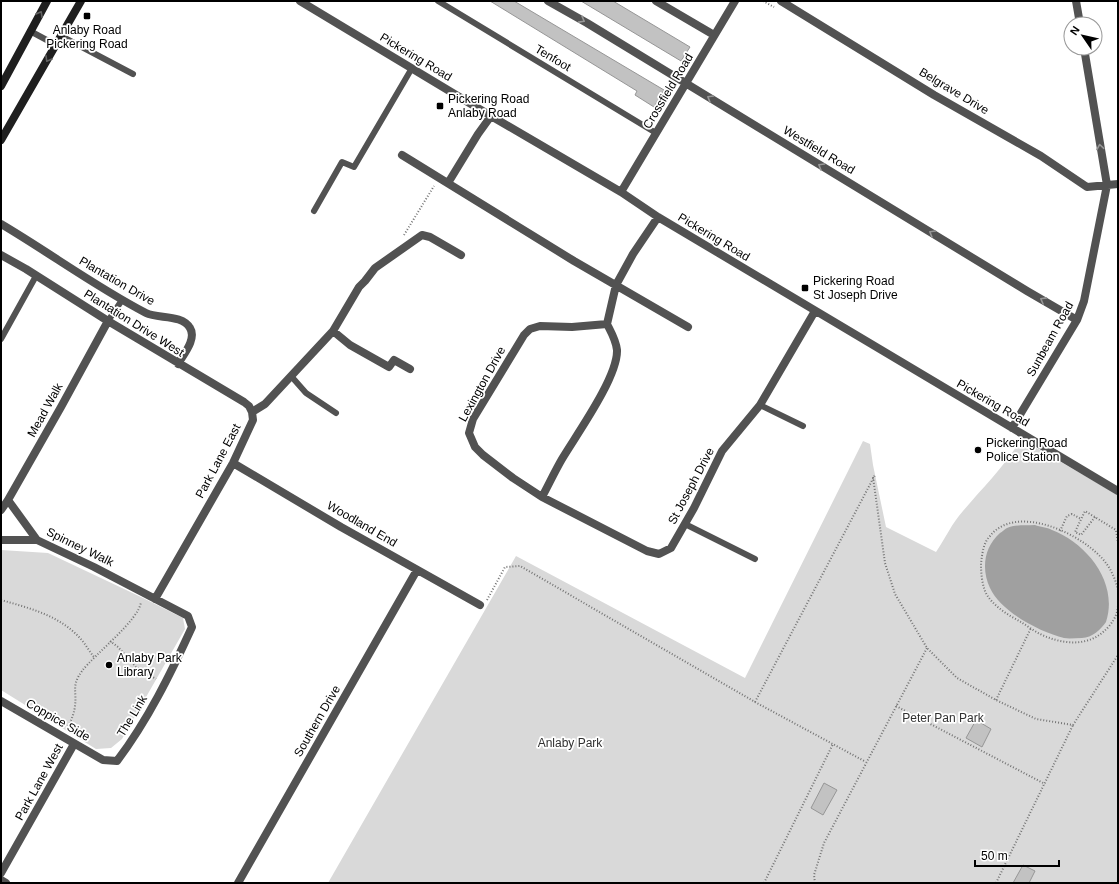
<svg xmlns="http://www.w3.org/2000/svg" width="1119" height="884" viewBox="0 0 1119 884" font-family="Helvetica,sans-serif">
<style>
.green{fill:#d9d9d9}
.water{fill:#a0a0a0}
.building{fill:#c2c2c2;stroke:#969696}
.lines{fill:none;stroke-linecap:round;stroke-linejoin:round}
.path{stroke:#747474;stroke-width:2;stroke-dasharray:1 2;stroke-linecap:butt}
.service{stroke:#525252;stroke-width:6}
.minor{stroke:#525252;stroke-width:8}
.secondary{stroke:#1f1f1f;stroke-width:8}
.oneway{stroke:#626262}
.oneway2{stroke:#979797}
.poi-dot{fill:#000;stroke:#fff;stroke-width:1.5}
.labels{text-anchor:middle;stroke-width:3.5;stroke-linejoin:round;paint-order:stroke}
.poi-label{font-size:12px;fill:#000;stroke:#fff;text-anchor:start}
.street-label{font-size:12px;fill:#000;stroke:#fff}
.park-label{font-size:12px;fill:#303030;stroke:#fff}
</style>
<rect width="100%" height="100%" fill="#fff"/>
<!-- green -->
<path class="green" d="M1021,439L1118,495V883H328L516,556L745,678L863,441L870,444L873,465L886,527L936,552C945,539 952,523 963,511C983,487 1005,466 1021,439Z
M1,550L48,553L141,597L183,618L185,629L122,739L111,748L96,749L1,690Z"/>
<!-- water -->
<path class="water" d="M1035,525C1040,527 1047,527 1052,530C1086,543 1119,582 1106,622C1101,629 1092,638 1082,638C1076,638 1069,639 1064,638C1040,632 1001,612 990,588C981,569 984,547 1000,533C1002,532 1005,529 1007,528C1015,524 1026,526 1035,525Z"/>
<!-- building -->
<path class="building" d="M490,1H514L664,90L654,107L635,95L637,91Z
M581,1H613L690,47L681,61Z
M976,720L991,729L982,747L966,738Z
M824,783L837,790L823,815L811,808Z
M1023,865L1035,871L1029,883H1013Z"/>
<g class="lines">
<!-- path -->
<path class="path" d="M763,1L774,7
M404,235L434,186
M873,477L885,563L895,594L927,648L957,678L996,700L1036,719L1073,725L1118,655
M1095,517L1081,535L1075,532L1085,511L1116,530L1118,543
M1060,531L1067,516L1072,514L1081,519
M1118,590C1116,581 1112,571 1106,563C1085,535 1017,502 990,536C983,543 982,555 981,564C981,573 982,583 985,591C991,605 1008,615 1021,622C1029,627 1038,634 1047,637C1070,646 1094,645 1110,625C1115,618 1117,615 1118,606
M1,600C29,608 58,615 79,637C85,643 89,651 94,657
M487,600L505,567L520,566L755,702L866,762
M110,641L118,647L136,667L156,679
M996,700L1031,628
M755,702L875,475
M896,706L1045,784
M67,729C71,721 74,714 75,706C77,691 71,686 82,671C95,654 139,620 141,602
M764,883L833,744
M815,883L814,875L824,843L927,648
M996,883L1073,725"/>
<!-- service -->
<path class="service" d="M438,1L656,133
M30,31L56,45
M61,36L133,74
M314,211L342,162L354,167L412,68
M108,321L122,300
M1,339L36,276
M291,376L306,393L336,413
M760,405L803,426
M685,524L755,559"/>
<!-- minor -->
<path class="minor" d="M300,1L491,116L621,192L658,217L1118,491
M548,1L587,23L1027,291L1077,320
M656,1L714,35
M781,1L934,95L1041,156L1087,187L1118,184
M1076,1L1080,24
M402,155L574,261L688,327
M448,183L478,134L491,116
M621,192L735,1
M658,217L633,254L616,285L607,324L572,327L540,326L530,329L524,335L473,419L469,433L475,447L483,455L513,478L542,497L647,551L659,554L671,548L694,508L722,451L760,405L815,311
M1,224C50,253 96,287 146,313C158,319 182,314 190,328C197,339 183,355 178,364
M1,255L26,269L108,321L244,402L249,406L252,412
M333,331L350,345L389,367L394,360L410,369
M1012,428L1077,320L1084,301L1107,185L1084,48
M233,463L341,527L480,605
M542,497C549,484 555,471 562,459C577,434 618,377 617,350C616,340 611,332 607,324
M1,510L8,500L61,407L108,321
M1,540H37
M155,599L233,463L253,420L252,412L265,404L333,331L359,287L365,281L375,268L422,235L430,237L461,255
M1,701L103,760L117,761C148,720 171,673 192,627L188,616L94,567L37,540L8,500
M1,873L74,744
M1,880L6,883
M238,883L417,570"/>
<!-- secondary -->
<path class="secondary" d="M1,86L47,1
M1,140L81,1"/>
</g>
<!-- one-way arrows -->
<defs><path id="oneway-chevron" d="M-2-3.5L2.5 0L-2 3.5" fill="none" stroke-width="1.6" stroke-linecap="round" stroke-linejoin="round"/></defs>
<g class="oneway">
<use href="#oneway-chevron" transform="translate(40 14) rotate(-61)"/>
<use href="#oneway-chevron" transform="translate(48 59) rotate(120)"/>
</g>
<g class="oneway2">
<use href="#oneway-chevron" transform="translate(582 20) rotate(29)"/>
<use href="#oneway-chevron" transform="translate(710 98) rotate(-149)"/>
<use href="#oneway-chevron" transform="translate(1100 147) rotate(-99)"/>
<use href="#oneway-chevron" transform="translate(821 166) rotate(-149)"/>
<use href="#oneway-chevron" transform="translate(932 233) rotate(-149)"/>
<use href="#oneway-chevron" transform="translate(1043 300) rotate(-151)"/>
</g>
<!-- markers -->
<g class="poi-dot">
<rect x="83" y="12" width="8" height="8" rx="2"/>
<rect x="436" y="102" width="8" height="8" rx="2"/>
<rect x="801" y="284" width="8" height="8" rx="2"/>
<circle cx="978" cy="450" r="4"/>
<circle cx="109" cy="665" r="4"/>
</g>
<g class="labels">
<!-- poi labels -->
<g class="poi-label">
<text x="87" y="34" text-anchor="middle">Anlaby Road<tspan x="87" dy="14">Pickering Road</tspan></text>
<text x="448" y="103">Pickering Road<tspan x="448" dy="14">Anlaby Road</tspan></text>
<text x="813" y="285">Pickering Road<tspan x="813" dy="14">St Joseph Drive</tspan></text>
<text x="986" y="447">Pickering Road<tspan x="986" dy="14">Police Station</tspan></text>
<text x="117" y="662">Anlaby Park<tspan x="117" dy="14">Library</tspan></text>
</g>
<!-- street labels -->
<g class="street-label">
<text transform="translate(416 57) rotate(31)" y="4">Pickering Road</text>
<text transform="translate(553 58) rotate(31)" y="4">Tenfoot</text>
<text transform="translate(668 91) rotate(-59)" y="4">Crossfield Road</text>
<text transform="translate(954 91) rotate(31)" y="4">Belgrave Drive</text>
<text transform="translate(819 150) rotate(31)" y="4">Westfield Road</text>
<text transform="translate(714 237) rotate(31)" y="4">Pickering Road</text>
<text transform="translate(117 281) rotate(30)" y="4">Plantation Drive</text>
<text transform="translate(134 323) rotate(32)" y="4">Plantation Drive West</text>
<text transform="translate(1050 339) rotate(-61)" y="4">Sunbeam Road</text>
<text transform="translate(482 384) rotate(-61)" y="4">Lexington Drive</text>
<text transform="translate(993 403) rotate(30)" y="4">Pickering Road</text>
<text transform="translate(45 410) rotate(-61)" y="4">Mead Walk</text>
<text transform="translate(218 461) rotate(-62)" y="4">Park Lane East</text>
<text transform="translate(691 486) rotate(-62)" y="4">St Joseph Drive</text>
<text transform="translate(362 524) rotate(30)" y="4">Woodland End</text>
<text transform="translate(80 547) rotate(26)" y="4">Spinney Walk</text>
<text transform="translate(132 716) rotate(-59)" y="4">The Link</text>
<text transform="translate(58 720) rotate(30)" y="4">Coppice Side</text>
<text transform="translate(317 721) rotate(-60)" y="4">Southern Drive</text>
<text transform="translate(39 782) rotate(-61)" y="4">Park Lane West</text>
</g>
<!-- park labels -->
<g class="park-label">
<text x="943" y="722">Peter Pan Park</text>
<text x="570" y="747">Anlaby Park</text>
</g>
</g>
<!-- border -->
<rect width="1119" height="884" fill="none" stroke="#000000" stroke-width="4"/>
<!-- north arrow -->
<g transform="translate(1083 36) rotate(304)"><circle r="19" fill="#ffffff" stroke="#999999"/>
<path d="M0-3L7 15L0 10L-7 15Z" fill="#000000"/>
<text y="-6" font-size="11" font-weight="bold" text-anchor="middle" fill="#000000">N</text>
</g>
<!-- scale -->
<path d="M975 860v6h84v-6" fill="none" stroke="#000000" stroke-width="2"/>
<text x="981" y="860" font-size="12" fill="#000000" stroke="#ffffff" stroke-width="3" paint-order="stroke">50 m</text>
</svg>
